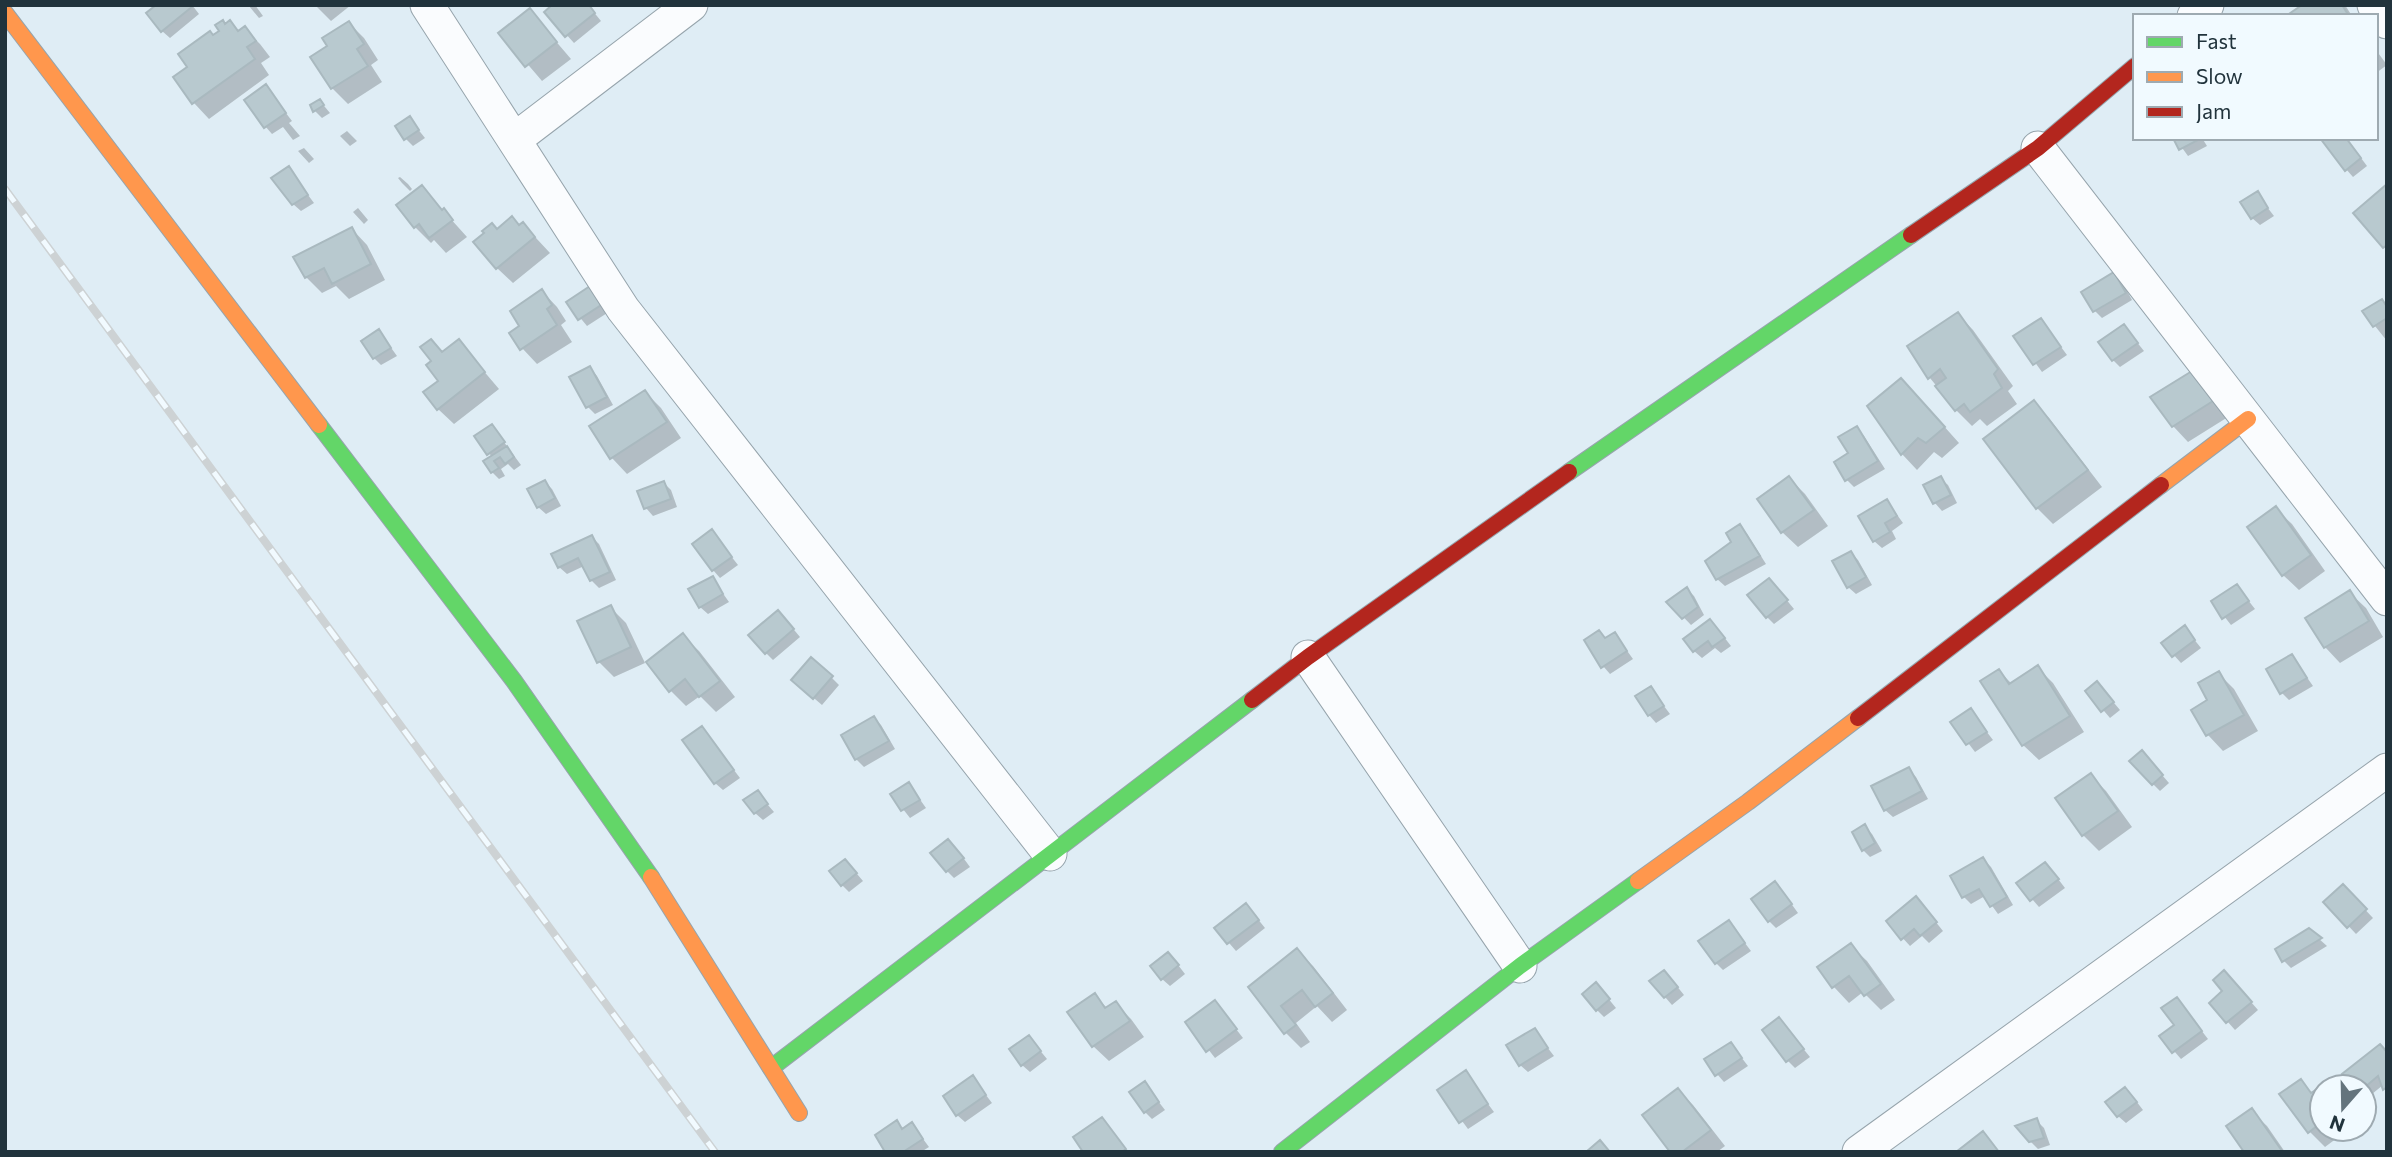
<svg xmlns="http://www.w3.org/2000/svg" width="2392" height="1157" viewBox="0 0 2392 1157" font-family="Commissioner,sans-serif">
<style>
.shadow{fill:#0003}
.building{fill:#b8c9cf;stroke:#a9b9bf;stroke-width:2}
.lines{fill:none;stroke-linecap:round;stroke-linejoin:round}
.street-casing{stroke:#96a4ac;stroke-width:35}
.fast-casing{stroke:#96a4ac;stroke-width:18}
.slow-casing{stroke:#96a4ac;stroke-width:18}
.jam-casing{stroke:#96a4ac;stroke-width:18}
.street{stroke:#fafcfe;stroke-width:33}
.fast{stroke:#63d668;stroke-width:16}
.slow{stroke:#ff974d;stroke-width:16}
.jam{stroke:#b3261e;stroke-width:16}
.rail-casing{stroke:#cdd2d4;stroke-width:8}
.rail{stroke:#f1faff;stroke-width:5;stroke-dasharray:16;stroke-linecap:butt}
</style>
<rect width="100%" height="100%" fill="#dfedf5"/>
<!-- shadow -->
<path class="shadow" d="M192,5L199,14L170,38L162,31Z
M255,5L263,16L259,18L249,6Z
M315,5H351L331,21Z
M588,5L601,21L574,43L546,12Z
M2305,5H2345L2352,16H2289Z
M530,11L571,59L542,81L501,33Z
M230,22L240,32L244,28L260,44L270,57L261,63L269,75L209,119L194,103L175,78L190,67L213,37Z
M349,23L364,38L378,60L371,65L382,82L348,104L332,88L329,46Z
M2376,50L2387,65L2376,73Z
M266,87L292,121L289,123L300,136L293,140L283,127L272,134L265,126Z
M320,101L330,113L322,118L315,111Z
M409,118L425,138L413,146L406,139Z
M347,131L357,141L350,146L340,136Z
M2175,138H2202L2207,146L2188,156Z
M2346,138L2367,166L2353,177L2346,169Z
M304,148L314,159L309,163L298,151Z
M288,168L314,203L301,211L293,204Z
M400,177L408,184L412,189L410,191L402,183L398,178Z
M422,187L467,237L446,253L434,240L431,243L415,227L399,205Z
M2257,194L2274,216L2260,225L2252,218Z
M358,208L368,220L364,224L353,212Z
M523,224L550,253L513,283L497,268V231Z
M352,229L367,245L385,280L349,299L336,286L322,293L306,277Z
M2114,274L2122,282L2132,300L2102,318L2095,311Z
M542,291L557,307L566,321L561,325L572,342L537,364L522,348V326Z
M2382,301L2387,306V341L2375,326Z
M568,303L618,306L587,326Z
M1958,314L1973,330L2013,386L2008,391L2017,404L1987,426L1980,419L1972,426L1956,410L1930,378L1909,347Z
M2041,320L2067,355L2042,372L2016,336Z
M2124,326L2144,351L2120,367L2113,360Z
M379,331L397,356L381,365L374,358Z
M459,342L499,389L454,424L438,409L443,354Z
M590,368L597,376L613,405L595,414L588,407Z
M2192,373L2228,417L2188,442L2173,426Z
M645,392L661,408L681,438L627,474L612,458L591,427Z
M1917,396L1959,443L1942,458L1934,452L1917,470L1902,454L1869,406Z
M2034,403L2049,418L2102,487L2053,524L2037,508L1985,439Z
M492,426L521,465L514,470L508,464L501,469L505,476L499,479L492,472V457L489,453Z
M1856,428L1864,436L1885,469L1854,487L1847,480Z
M1789,478L1805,494L1828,526L1798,547L1782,532Z
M1940,478L1948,485L1957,503L1942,511L1935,503L1925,486Z
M545,482L552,489L561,506L546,514L538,507Z
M664,483L671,490L677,507L653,516L646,508Z
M1887,501L1903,523L1892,531L1896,539L1882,548L1874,541Z
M2276,509L2292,524L2325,571L2299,590L2283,575Z
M1740,526L1747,534L1766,564L1725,586L1717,579Z
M712,532L738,565L720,578L713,570Z
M592,537L599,544L616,580L599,588L591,580L584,566L567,574L559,567Z
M1851,553L1858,560L1872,585L1856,594L1848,587Z
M712,578L729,602L708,614L700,607Z
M2237,586L2255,609L2231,625L2213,602Z
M1776,587L1794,609L1774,624L1767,617Z
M1687,589L1694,596L1704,615L1691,625L1669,602Z
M2350,593L2366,608L2383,637L2340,663L2325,647Z
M610,607L626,623L645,663L614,677L599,662Z
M785,619L800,637L773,660L766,653Z
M1717,628L1731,646L1721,653L1715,648L1702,658L1694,651Z
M2185,628L2201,648L2181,663L2163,643Z
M1599,632L1607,639L1615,634L1633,659L1610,674L1603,666Z
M683,636L699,651L735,697L716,712L700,696L686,706L671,691Z
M2292,656L2313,686L2289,700L2282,693Z
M2038,668L2053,683L2084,732L2039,760L2023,745L1999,671L2012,684Z
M2218,673L2234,689L2258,731L2223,751L2208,735L2210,701Z
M832,678L839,685L822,705L801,687Z
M1651,689L1670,714L1656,723L1649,715Z
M2087,691H2104L2120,710L2110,718Z
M1970,710L1993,740L1975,752L1953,723Z
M874,718L881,725L895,749L864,767L856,759Z
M702,728L740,778L723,790L715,783Z
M2149,760L2169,783L2160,791L2153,784Z
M1908,769L1916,777L1928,799L1893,817L1885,810Z
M2090,775L2106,791L2132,827L2099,851L2083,835L2057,798Z
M909,784L926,808L910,818L892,795Z
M757,792L774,812L763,820L755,813Z
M1865,827L1872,834L1882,851L1870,857L1863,850Z
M956,848L970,867L954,878L947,871Z
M1983,859L1991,867L2013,905L1998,914L1985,896L1971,904L1964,897Z
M852,868L863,881L849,892L842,885Z
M2052,871L2065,888L2039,907L2019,884Z
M2343,886L2373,918L2356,934L2326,902Z
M1782,891L1798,913L1776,928L1769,921Z
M1923,906L1943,931L1929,943L1922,936L1910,946L1888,922Z
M1253,913L1265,928L1236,951L1217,929Z
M1729,922L1751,951L1723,970L1716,963Z
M2309,930L2327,946L2291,968L2284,961Z
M1851,946L1867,961L1895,1000L1881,1010L1863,992L1849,1003L1834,987L1820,968Z
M1297,951L1313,966L1347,1010L1332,1022L1317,1006L1296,1023L1310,1042L1301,1048L1286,1033L1250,987Z
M1175,961L1185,974L1170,986L1162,979Z
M2231,979L2258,1010L2235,1030L2211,1003L2225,992Z
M1672,980L1684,995L1672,1005L1665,997Z
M1603,992L1616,1008L1604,1017L1597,1010Z
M1094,995L1108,1009L1116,1004L1131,1019L1144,1037L1109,1061L1093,1046Z
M2177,999L2208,1039L2181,1059L2174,1051Z
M1215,1002L1243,1038L1215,1058L1187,1022Z
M1779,1019L1810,1057L1795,1068L1787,1060Z
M1534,1030L1554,1056L1528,1072L1520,1065Z
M1029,1037L1047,1059L1030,1072L1022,1065Z
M1731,1044L1748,1066L1724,1082L1717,1074Z
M2387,1053V1091L2383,1085L2366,1099L2364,1087Z
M1465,1073L1494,1112L1468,1129L1439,1090Z
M973,1078L992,1103L965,1122L957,1115Z
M2301,1081L2313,1094L2322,1091V1129H2349L2325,1147L2309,1131Z
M1144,1083L1165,1110L1152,1119L1145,1112Z
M1678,1090L1693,1105L1725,1146L1717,1152H1673Z
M2133,1097L2143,1110L2126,1123L2118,1116Z
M2251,1111L2267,1126L2285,1152H2246Z
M2036,1120L2044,1128L2050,1145L2038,1149L2030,1141Z
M896,1123L903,1130L912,1124L929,1147L921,1152H887Z"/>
<!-- building -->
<path class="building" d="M156,5H192L193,6L161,32L146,13Z
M552,5H589L595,13L565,37L544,12Z
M2302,5H2342L2349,16H2286Z
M530,8L557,42L525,67L498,33Z
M223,20L225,24L230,20L238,31L245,26L256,41L247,47L255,59L192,104L173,77L187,67L178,54L210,31L213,35L219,31L215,25Z
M349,21L364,44L357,49L368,66L331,89L310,57L327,46L322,38Z
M266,84L286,113L264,128L244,100Z
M320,99L324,105L313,112L310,105Z
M410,116L419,130L404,140L395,126Z
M2173,138H2200V139L2179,150Z
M2320,138H2346L2361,158L2345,171Z
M289,166L308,195L292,205L271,178Z
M2387,184V245L2383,248L2353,213Z
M422,185L442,210L444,208L453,220L429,238L419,224L414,228L396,205Z
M2258,191L2268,208L2251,219L2240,202Z
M512,216L519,225L523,222L535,237L496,269L473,242L484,233L482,231L492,223L497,229Z
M352,227L371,264L332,284L324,268L305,278L293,257Z
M2114,272L2126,293L2093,312L2081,292Z
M599,280L612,298L578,320L566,302Z
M542,289L552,305L547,309L557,325L520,350L509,333L519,326L510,311Z
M2382,299L2387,307V318L2373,327L2362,311Z
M1958,312L1998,369L1994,374L2002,388L1970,412L1964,404L1955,411L1935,386L1946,378L1940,369L1928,379L1907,346Z
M2041,318L2061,347L2033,365L2013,336Z
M2124,324L2138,343L2112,361L2098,342Z
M379,329L391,348L373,359L361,341Z
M431,339L442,352L459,339L485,372L437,410L423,392L438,381L426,365L431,361L420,347Z
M590,366L607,397L586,408L569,377Z
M2192,371L2213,401L2172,427L2150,397Z
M1901,378L1945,427L1926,443L1918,438L1901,455L1867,406Z
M645,390L667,422L610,459L589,426Z
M2034,400L2088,470L2036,509L1983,439Z
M492,424L505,442L487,455L474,436Z
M1857,426L1878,461L1845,481L1834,462L1848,453L1838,437Z
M507,446L514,457L505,464L500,457L494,461L499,468L491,473L483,461Z
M1789,476L1814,510L1781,533L1757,499Z
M1941,476L1951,495L1933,504L1923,485Z
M545,480L555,498L537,508L527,489Z
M664,481L671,499L644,509L637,491Z
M1887,499L1897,516L1885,523L1890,532L1873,542L1858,516Z
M2276,506L2311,555L2282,576L2247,527Z
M1740,524L1760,556L1716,580L1705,561L1731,542L1726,533Z
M712,529L732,557L712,571L692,544Z
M592,535L610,572L590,581L578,558L558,568L551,554Z
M1851,551L1866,577L1847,588L1832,561Z
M713,576L723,594L699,608L688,589Z
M1769,578L1788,600L1766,618L1747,595Z
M2237,584L2249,601L2222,619L2211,601Z
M1687,587L1698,607L1682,619L1666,602Z
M2350,590L2369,621L2324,648L2305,618Z
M611,605L631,647L597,663L577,621Z
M778,610L794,629L765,654L748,635Z
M1710,619L1725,638L1712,647L1708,641L1693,652L1683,639Z
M2185,625L2195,640L2172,657L2161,643Z
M1599,630L1605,638L1615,632L1627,651L1601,668L1584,640Z
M683,633L720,681L699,697L685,679L669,692L646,662Z
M2292,654L2307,678L2280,694L2266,669Z
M811,657L833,676L813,699L791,680Z
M2038,665L2070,716L2022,746L1980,681L1999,669L2009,684Z
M2219,671L2244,715L2206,736L2191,710L2207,700L2198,683Z
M2097,681L2114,702L2101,712L2085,691Z
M1651,686L1664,706L1648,716L1635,696Z
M1971,708L1987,732L1966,745L1950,722Z
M874,716L889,741L855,760L841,735Z
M702,726L734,770L714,784L682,740Z
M2142,750L2163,775L2152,785L2129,761Z
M1909,767L1922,791L1884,811L1871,786Z
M2091,773L2118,811L2082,836L2055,798Z
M909,782L920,800L901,811L890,794Z
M758,790L768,804L754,814L743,800Z
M1865,824L1875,843L1862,851L1852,832Z
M948,839L964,858L946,872L930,853Z
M1983,857L2007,897L1990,907L1979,889L1962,898L1950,876Z
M845,859L857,873L841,886L829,871Z
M2045,862L2059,879L2030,901L2016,883Z
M1775,881L1792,904L1768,922L1751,899Z
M2343,884L2367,909L2347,928L2323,902Z
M1916,896L1937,922L1920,936L1914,929L1901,940L1886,921Z
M1246,903L1259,920L1227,944L1214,928Z
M1729,920L1745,943L1715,964L1698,941Z
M2309,928L2322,938L2282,962L2275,949Z
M1851,943L1881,984L1864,996L1849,976L1832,988L1817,967Z
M1297,948L1333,993L1315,1007L1302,990L1281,1006L1296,1025L1284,1034L1248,987Z
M1168,952L1179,965L1161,980L1150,966Z
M1664,970L1678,987L1664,998L1649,981Z
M2224,970L2252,1002L2226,1023L2209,1003L2222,991L2213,980Z
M1596,982L1610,999L1596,1011L1582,994Z
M1095,993L1105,1008L1116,1001L1130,1021L1092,1047L1067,1012Z
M2177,997L2202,1031L2172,1053L2159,1036L2174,1025L2161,1008Z
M1215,1000L1237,1029L1206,1052L1185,1022Z
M1779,1017L1804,1049L1786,1062L1762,1030Z
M1535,1028L1548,1048L1519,1066L1506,1045Z
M1029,1035L1041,1051L1021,1066L1009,1049Z
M1731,1042L1742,1058L1715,1076L1704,1059Z
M2380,1044L2387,1052V1087L2383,1090L2378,1076L2364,1088L2352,1087L2342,1074Z
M1466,1070L1488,1104L1459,1123L1437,1090Z
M973,1075L986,1095L956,1116L943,1096Z
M2301,1079L2311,1093L2320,1087L2322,1089V1122L2308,1133L2279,1094Z
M1145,1081L1159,1102L1144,1113L1129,1092Z
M2125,1087L2137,1102L2117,1117L2105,1102Z
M1678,1088L1711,1130L1682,1152H1670L1642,1115Z
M2252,1108L2282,1151V1152H2244L2226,1126Z
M1102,1117L1126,1149L1122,1152H1083L1073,1137Z
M2037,1118L2044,1138L2029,1142L2015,1126Z
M897,1120L902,1129L912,1122L923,1139L903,1152H885L875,1135Z
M1983,1131L1999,1152H1956Z
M1600,1140L1610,1152H1586Z"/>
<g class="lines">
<!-- street casing -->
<g class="street-casing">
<path id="street" d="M427,5L623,309L1050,854
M2374,5L2387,22
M2194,16L2207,5
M514,140L691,5
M2038,148L2387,599
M1308,657L1520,966
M1859,1152L2387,770"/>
</g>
<!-- fast casing -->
<g class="fast-casing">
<path id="fast" d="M319,425L514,681L651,877
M1569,472L1911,235
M771,1068L1252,700
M1282,1152L1520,966L1638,881"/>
</g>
<!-- slow casing -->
<g class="slow-casing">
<path id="slow" d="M5,13L319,425
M2161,485L2248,419
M651,877L799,1113
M1638,881L1748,802L1858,718"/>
</g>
<!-- jam casing -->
<g class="jam-casing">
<path id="jam" d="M1911,235L2038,148L2135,66
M1252,700L1308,657L1569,472
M1858,718L2161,485"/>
</g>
<!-- street -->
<use href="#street" class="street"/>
<!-- fast -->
<use href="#fast" class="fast"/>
<!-- slow -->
<use href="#slow" class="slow"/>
<!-- jam -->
<use href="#jam" class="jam"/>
<!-- rail casing -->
<g class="rail-casing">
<path id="rail" d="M5,189L715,1152"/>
</g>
<!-- rail -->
<use href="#rail" class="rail"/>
</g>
<!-- border -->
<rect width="2392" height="1157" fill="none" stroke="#21333c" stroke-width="14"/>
<!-- legend -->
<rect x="2133" y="14" width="245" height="126" fill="#f1faff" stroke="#9eaab1" stroke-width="2"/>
<rect x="2147" y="37" width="35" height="10" fill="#63d668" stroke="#9eaab1" stroke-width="2"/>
<text x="2196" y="49" font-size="21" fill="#21333c">Fast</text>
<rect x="2147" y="72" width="35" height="10" fill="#ff974d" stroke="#9eaab1" stroke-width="2"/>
<text x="2196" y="84" font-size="21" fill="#21333c">Slow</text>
<rect x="2147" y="107" width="35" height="10" fill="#b3261e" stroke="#9eaab1" stroke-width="2"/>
<text x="2196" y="119" font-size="21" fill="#21333c">Jam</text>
<!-- north arrow -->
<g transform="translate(2343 1108) rotate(200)"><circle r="33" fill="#f1faff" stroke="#9eaab1" stroke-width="2"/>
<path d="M0-5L12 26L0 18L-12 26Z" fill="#64747d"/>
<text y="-10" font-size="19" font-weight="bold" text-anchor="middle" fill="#21333c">N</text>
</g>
</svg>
